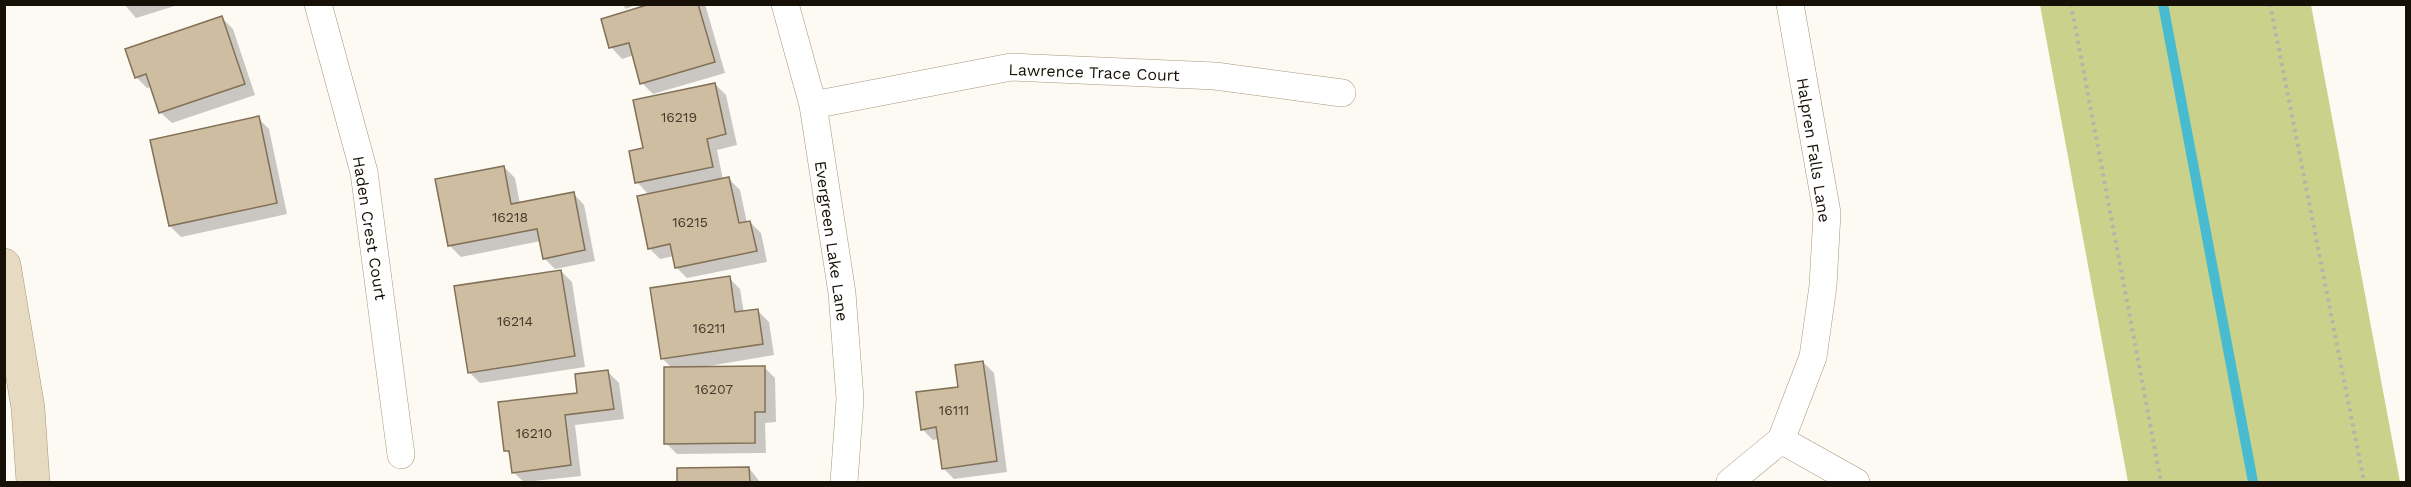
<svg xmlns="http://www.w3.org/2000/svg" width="2411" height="487" viewBox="0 0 2411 487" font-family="'Work Sans',sans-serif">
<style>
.green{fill:#cad18b}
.shadow{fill:#0003}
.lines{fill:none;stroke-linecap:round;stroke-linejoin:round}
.stream{stroke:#48bbd0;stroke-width:10}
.building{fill:#cebda0;stroke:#817157;stroke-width:1.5}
.street-casing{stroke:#a8977b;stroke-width:28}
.secondary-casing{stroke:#a8977b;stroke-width:34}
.path{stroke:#b7b2ab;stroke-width:4;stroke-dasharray:3 4.5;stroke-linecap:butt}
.street{stroke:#fff;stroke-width:27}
.secondary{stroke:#e6dac1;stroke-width:33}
.labels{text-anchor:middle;stroke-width:4.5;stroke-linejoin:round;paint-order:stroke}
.number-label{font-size:14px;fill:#443b2c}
.street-label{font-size:16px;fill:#161006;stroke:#fff}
</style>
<rect width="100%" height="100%" fill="#fdf9f3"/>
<!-- green -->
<path class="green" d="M2040,5H2311L2400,482H2128Z"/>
<!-- shadow -->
<path class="shadow" d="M124,4H181L136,18Z
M622,4H637L626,9Z
M655,4H705L725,73L653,94L642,83L634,55L622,59L611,47Z
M222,18L233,29L255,95L172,123L160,112L152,87L147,88L136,77Z
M715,84L726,95L737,145L717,150L723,180L729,179L740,190L747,223L750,222L761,233L767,262L687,278L676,267L674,256L660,259L649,248V195L637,182L645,149Z
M258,118L269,129L287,214L181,237L170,226Z
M504,167L515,178L520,204L573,193L584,205L595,261L555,269L544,258L541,241L461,257L450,246Z
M561,271L572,282L585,367L480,383L469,372Z
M729,278L740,289L744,313L758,311L769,322L774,355L697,368L764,367L775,378L776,422L765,423L766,453L677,454L666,443L672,368L662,358Z
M983,362L994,373L1007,472L954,479L943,468L939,439L933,440L922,429Z
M608,372L619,383L624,419L575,425L581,476L524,482L513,472L511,456L506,450Z
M749,468L760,482H678V470Z"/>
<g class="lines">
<!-- stream -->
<path class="stream" d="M2163,4L2253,482"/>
</g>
<!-- building -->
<path class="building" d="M650,4H698L715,62L640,84L629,43L609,48L601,19Z
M222,16L245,84L159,113L146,74L135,78L125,49Z
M715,83L726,134L707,139L713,167L635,183L629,151L643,148L633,100Z
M259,116L277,203L169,226L150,140Z
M504,166L511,204L574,192L585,250L543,259L537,229L448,246L435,179Z
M729,177L739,223L750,221L757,251L675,268L670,244L648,249L637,196Z
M561,270L575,356L468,373L454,286Z
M730,276L735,312L758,309L763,344L661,359L650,288Z
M983,361L997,461L942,469L936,427L921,430L916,392L958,387L955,365Z
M765,366V412H755V443L664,444V367Z
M608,370L614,409L565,415L571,465L512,473L509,451H504L498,402L577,393L575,374Z
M749,467L750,482H677V468Z"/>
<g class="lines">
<!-- street casing -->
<g class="street-casing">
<path id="street" d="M318,4L364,172L401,455
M785,4L813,105L842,293L850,399L844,482
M813,105L1011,67L1215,76L1342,93
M1781,440L1856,482
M1730,482L1781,440L1813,357L1823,286L1827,213L1790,4"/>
</g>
<!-- secondary casing -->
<g class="secondary-casing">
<path id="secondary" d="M4,265L28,408L33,482"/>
</g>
<!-- path -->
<path class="path" d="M2071,4L2161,482
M2270,4L2364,482"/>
<!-- street -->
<use href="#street" class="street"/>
<!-- secondary -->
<use href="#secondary" class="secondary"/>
</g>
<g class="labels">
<!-- number labels -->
<g class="number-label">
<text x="679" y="122">16219</text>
<text x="510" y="222">16218</text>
<text x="690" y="227">16215</text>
<text x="515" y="326">16214</text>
<text x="709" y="333">16211</text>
<text x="714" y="394">16207</text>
<text x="954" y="415">16111</text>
<text x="534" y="438">16210</text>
</g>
<!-- street labels -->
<g class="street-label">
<text transform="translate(1094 72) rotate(2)" y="6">Lawrence Trace Court</text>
<text transform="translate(1814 150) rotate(81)" y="6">Halpren Falls Lane</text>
<text transform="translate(370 228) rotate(81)" y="6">Haden Crest Court</text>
<text transform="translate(832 241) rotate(82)" y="6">Evergreen Lake Lane</text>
</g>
</g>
<!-- border -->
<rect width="2411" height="487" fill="none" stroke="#161006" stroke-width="12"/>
</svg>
